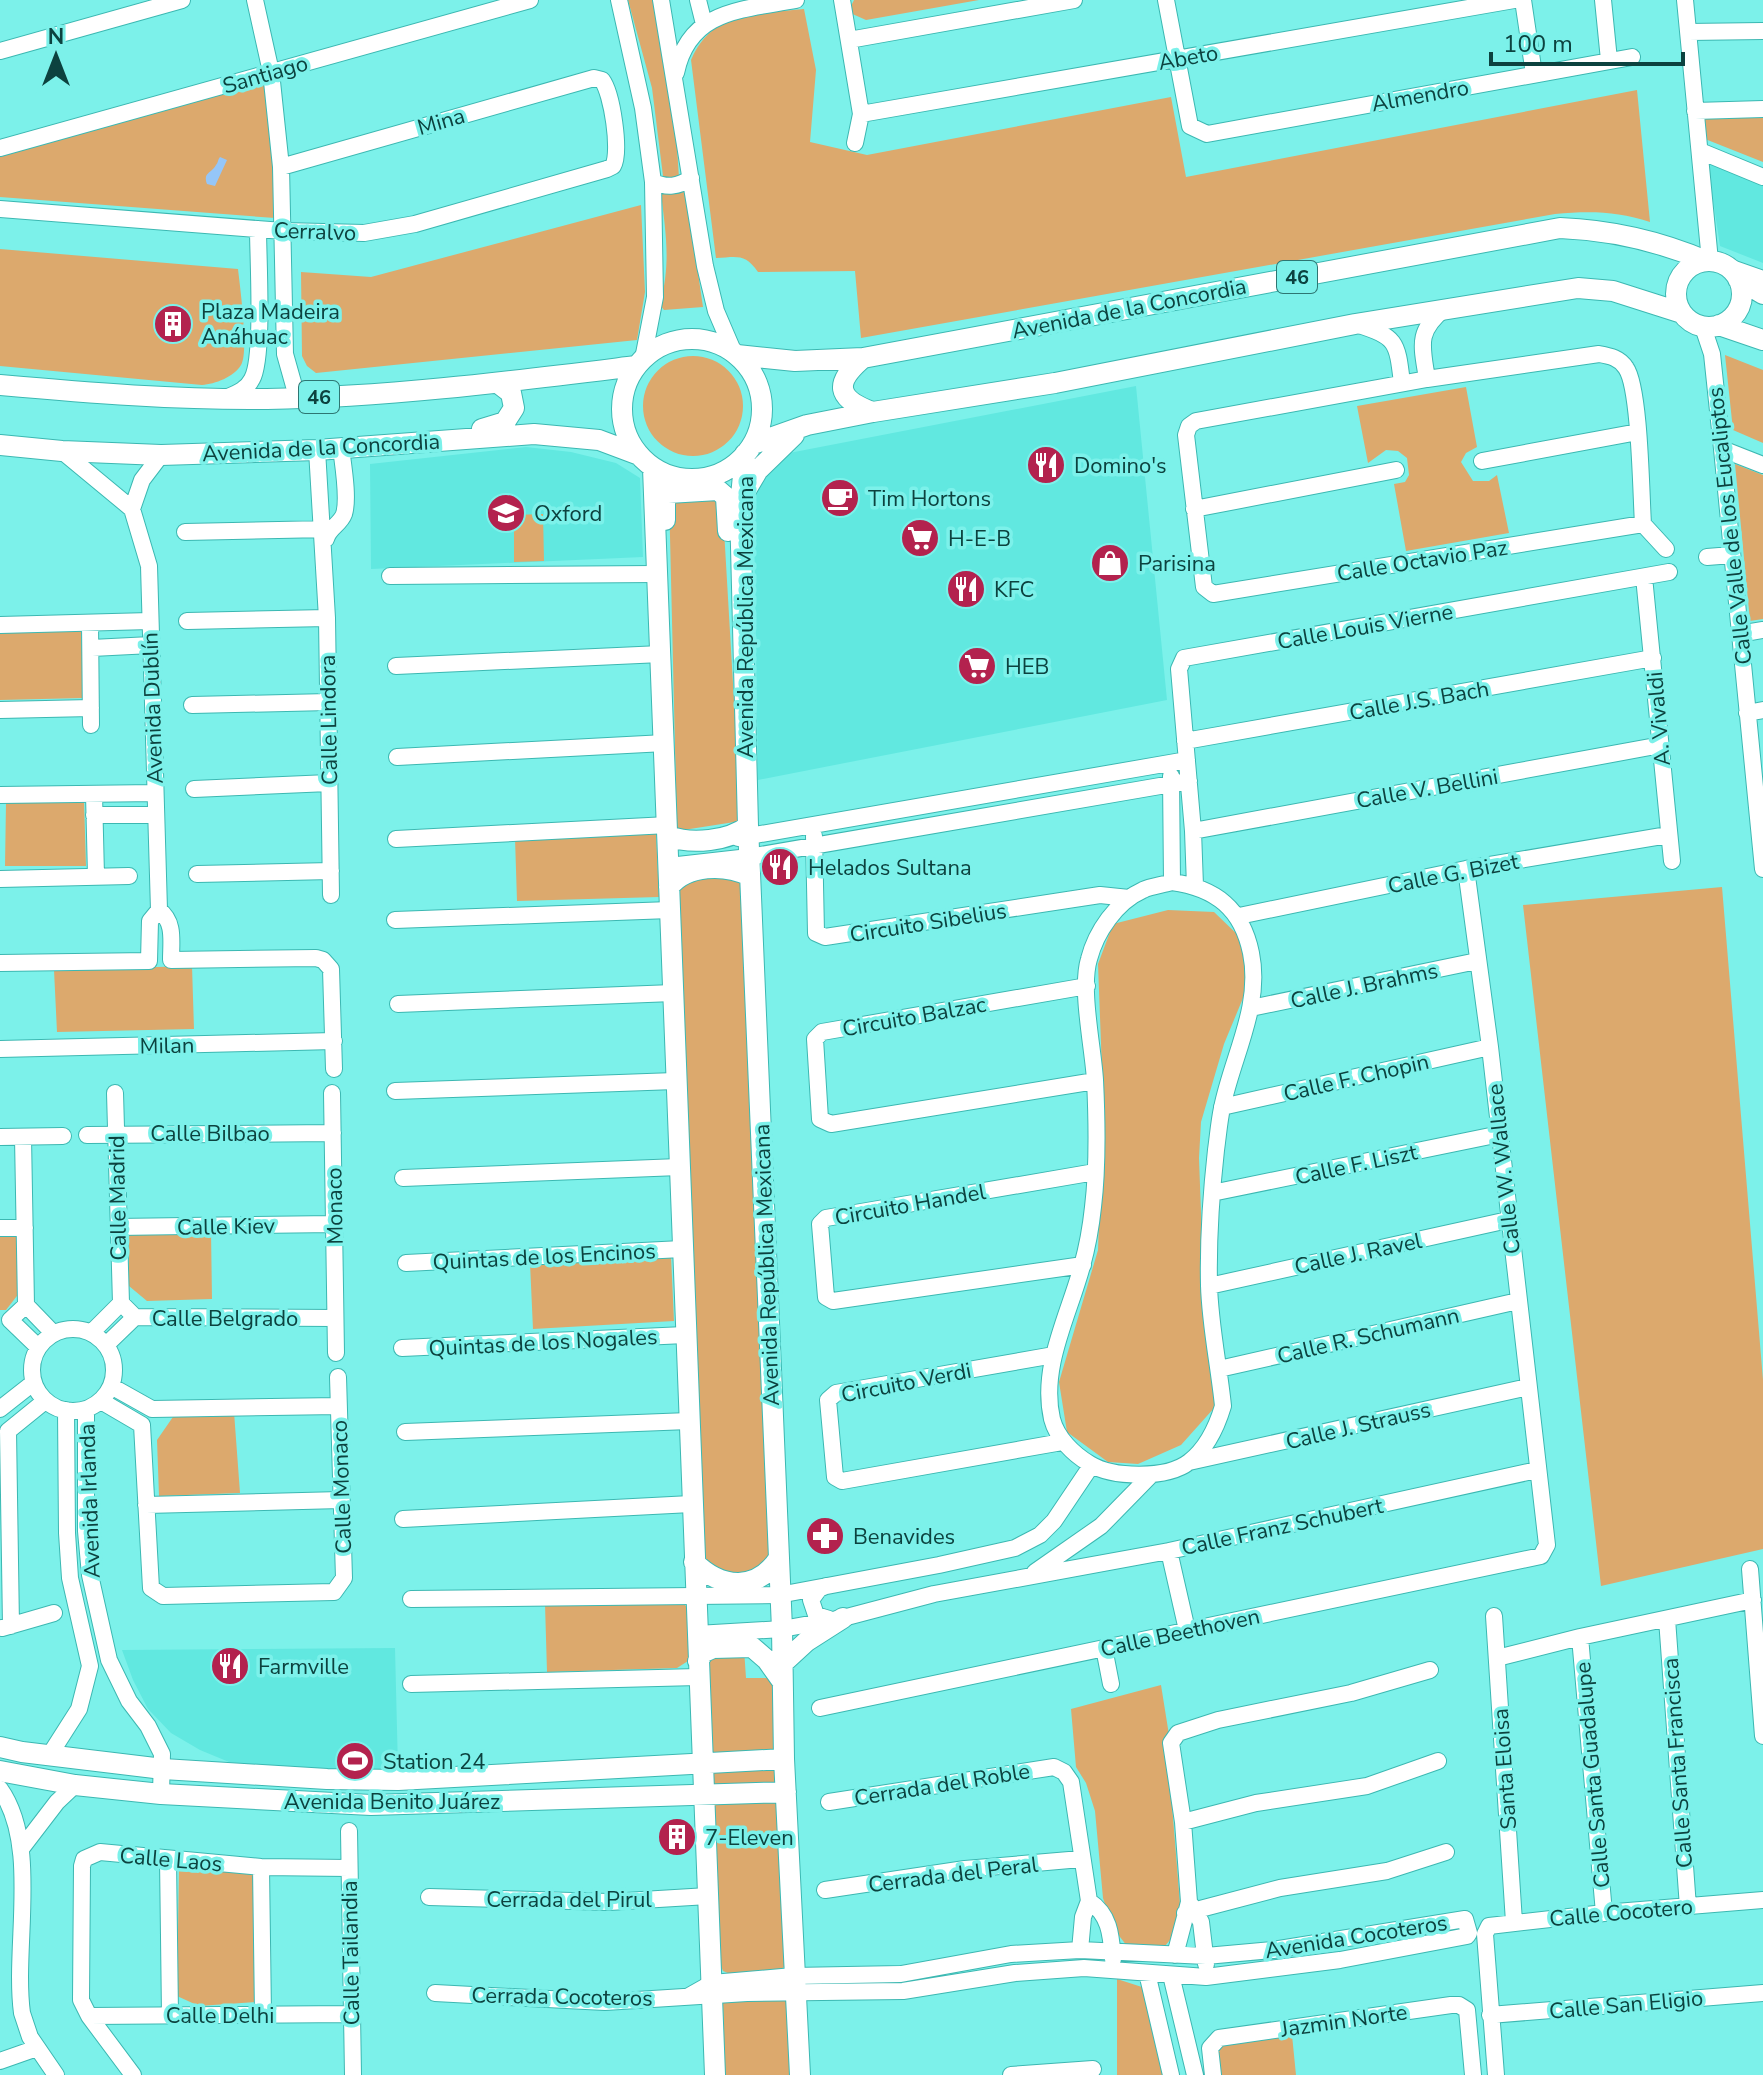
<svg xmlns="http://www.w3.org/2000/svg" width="1763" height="2075" viewBox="0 0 1763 2075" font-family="'Nunito Sans',sans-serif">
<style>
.built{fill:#61e8e0}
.green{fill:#dca96d}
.water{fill:#95c6f8}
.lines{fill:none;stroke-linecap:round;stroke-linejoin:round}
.minor-casing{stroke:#3cb8b2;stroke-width:18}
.major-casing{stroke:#3cb8b2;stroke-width:22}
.minor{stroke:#fff;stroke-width:16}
.major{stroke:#fff;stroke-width:20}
.labels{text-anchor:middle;stroke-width:7;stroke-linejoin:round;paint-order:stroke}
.shield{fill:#7cf1ea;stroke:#2e7672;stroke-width:2}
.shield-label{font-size:20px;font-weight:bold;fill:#0c423f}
.street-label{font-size:22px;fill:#0c423f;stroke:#7cf1ea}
.poi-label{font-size:22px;fill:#0c423f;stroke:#7cf1ea;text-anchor:start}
</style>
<rect width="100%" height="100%" fill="#7cf1ea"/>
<!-- built -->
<path class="built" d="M1707,160L1763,183V263L1720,246Z
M1136,386L1167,700L758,780L753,460Z
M526,447L571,452L616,463L640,478L643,557L371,569L370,464Z
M395,1648L398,1769L320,1772L229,1762L200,1750L171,1733L148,1709L133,1680L122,1650Z"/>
<!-- green -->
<path class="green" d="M628,0H654L675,117L679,178L671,180L663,176L652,88Z
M854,0H979L866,20L848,12Z
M804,9L816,70L810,142L867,155L1171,97L1186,177L1637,90L1650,222C1617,211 1589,211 1555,214L861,338L855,271L758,272C745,253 737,257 716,258L691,60C712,10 757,14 804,9Z
M265,83L275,156V218L0,197V154Z
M1763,115V162L1705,139V116Z
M686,191L703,307L664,310L660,305C671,262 666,236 661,193Z
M641,205L645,292L637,340L316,373L307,366L302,356L301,272L371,277Z
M0,249L238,269C240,287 249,352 241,365C234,377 215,384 202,385L0,366Z
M1725,355L1763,370V443L1733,430Z
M643 406a50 50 0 1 1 100 0a50 50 0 1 1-100 0Z
M1466,387L1477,447L1466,453L1461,462L1473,481H1489L1497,475L1509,533L1406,551L1394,484L1405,482L1409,475L1407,458L1398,451L1386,450L1368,463L1357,406Z
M1735,464L1763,475V619L1750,621Z
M669,494L722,495L741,821L677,831Z
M543,514L544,561L514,562V515Z
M81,631L84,698L0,700V633Z
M84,801L86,866H5L6,803Z
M656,833L659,897L517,901L515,838Z
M742,869L771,1565L763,1572L728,1576L705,1561L679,878Z
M1722,887L1763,1380V1549L1601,1586L1523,905Z
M1168,910L1214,912L1240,937L1248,986L1224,1044L1201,1122L1199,1158L1203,1267L1215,1407L1181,1445L1138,1464L1108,1462L1067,1432L1059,1382L1098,1250L1103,1097L1098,964L1113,924Z
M192,966L194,1029L57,1032L54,970Z
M211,1231L212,1299L147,1301L129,1286V1234Z
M18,1235L20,1292L6,1310H0V1236Z
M671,1256L674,1321L533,1329L530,1263Z
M234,1412L240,1493L159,1496L157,1440L175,1414Z
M545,1604H684L692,1613L693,1652L688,1661L677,1668L547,1672Z
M744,1649L746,1678H769L778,1691L785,1966L779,1971L730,1974L723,1971L720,1964L709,1657Z
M1161,1685L1169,1735L1171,1793L1180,1904L1175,1934L1165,1946H1127L1113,1928L1103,1898L1095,1811L1086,1783L1076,1767L1071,1709Z
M179,1866L254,1874L257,2002L199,2006L177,1996Z
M1117,1979L1145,1988L1165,2075H1117Z
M730,1996L788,1999L793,2075H725L723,2003Z
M1292,2035L1296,2075H1220L1217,2055L1221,2045Z"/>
<!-- water -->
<path class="water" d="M220,157L227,160L215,186L207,184C203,172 211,174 216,165C218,163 218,159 220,157Z"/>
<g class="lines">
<!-- minor casing -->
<g class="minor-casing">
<path id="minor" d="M255,0L271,72L281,167L285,354L294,386L310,398
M619,0L643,108L653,182L655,297L643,359
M661,0L705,266L716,311L734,353
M698,0L704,24
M842,0L861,114L855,143
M1166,0L1190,126L1207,134L1632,57
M1523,0L1534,74
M1603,0L1609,60
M1685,0L1710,261
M1688,32L1763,31
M849,40L1074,0
M0,51L182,0
M676,73C689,9 743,10 796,0
M1695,111L1763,109
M861,114L1514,0
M0,148L530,0
M1700,151L1763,177
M653,182C667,188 678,187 691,178
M0,209L283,231L364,233L415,224L607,169L613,166C621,152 612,93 602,80L594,78L281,167
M1726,266L1763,279
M1356,324C1397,337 1397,341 1402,383
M1703,327L1712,354L1722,449L1763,869
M1599,354C1610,356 1620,358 1626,368C1640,388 1641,494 1643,524L1213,594L1204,587L1186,435L1189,426L1196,421L1427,379Z
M1427,379C1422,346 1416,332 1444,309
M228,397C238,393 247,389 252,379C264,358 258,258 258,229
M1722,449L1763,465
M317,450L327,618L331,895
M1482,461L1638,432
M132,509L142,480L161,455
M1194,509L1396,470
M1643,524L1666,549
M185,532L327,529
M326,539C329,527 340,525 344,514C349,498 343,465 341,448
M1707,557L1732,555
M390,576L657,574
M1644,577L1672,861
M187,621L327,618
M90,623L91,725
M0,625L150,621
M1739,634L1763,630
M92,648L151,645
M396,666L661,654
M192,705L329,702
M0,710L91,708
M1747,713L1763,710
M1185,741L1653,658
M397,757L665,743
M1171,776L1172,882
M194,789L329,783
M94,794L96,876
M0,795L155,793
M94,815H156
M1193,831L1661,745
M814,836L816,933L825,937L1100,895L1129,898
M738,838L1187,760
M396,839L668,825
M669,866L749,857L1189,781
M197,874L331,871
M0,879L129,876
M1172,882C1216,888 1242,909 1251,953C1262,1007 1232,1057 1222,1108C1219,1122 1218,1136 1216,1150C1211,1195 1208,1240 1209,1285C1210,1325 1219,1366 1223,1406C1217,1426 1206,1449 1189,1462C1167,1479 1113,1478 1090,1464C1073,1454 1057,1438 1052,1419C1040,1367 1069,1315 1082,1266C1087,1248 1091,1226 1093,1207C1098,1166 1097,1121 1095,1080C1093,1047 1080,989 1089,959C1096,932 1116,902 1143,890C1151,886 1163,885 1172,882Z
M1195,886L1193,831L1179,669L1184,658L1669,572
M159,910C175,922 171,941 171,960L316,958L323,960L331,969L334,1069
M1239,916L1466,869L1668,835
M395,920L670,910
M0,963L149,961L150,921L159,910L149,566L132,509L62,451
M1087,986L822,1032L815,1039L820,1119L831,1124L1095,1081
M398,1004L673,993
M1251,1008L1477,961
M0,1049L334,1041
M395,1091L675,1081
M115,1093L121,1303
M332,1093L336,1353
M1222,1107L1490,1047
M87,1135L333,1133
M0,1137L63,1136
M403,1178L679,1167
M1212,1193L1500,1134
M117,1227L334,1224
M0,1228H25
M406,1263L682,1249
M1083,1265L833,1301L826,1297L820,1224L826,1218L1095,1172
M1209,1286L1508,1220
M121,1303L135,1317L335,1318
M26,1305L53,1333
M10,1320L26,1305L23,1137
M10,1320L38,1347
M32 1370a41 41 0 1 1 82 0a41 41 0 1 1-82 0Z
M91,1333L121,1303
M106,1345L135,1317
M402,1348L685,1335
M1054,1355L836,1393L828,1400L835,1477L842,1481L1062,1442
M1219,1369L1518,1301
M111,1386L152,1409
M101,1401L142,1425
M0,1409L33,1383
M86,1409V1531L90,1575L109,1660L129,1701L148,1726L162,1754L161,1794
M152,1409L338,1406
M142,1425L151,1588L163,1596L334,1592L344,1578L338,1377
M8,1431L11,1626
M8,1431L45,1401
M405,1432L689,1421
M1189,1462L1528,1387
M146,1505L341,1500
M403,1519L691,1504
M1169,1551L1187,1630
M1750,1569L1763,1736
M1035,1572L1101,1526L1150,1476
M826,1586L819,1589L811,1600L816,1615L829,1619
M411,1599L779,1595L939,1565L1015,1548L1040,1535L1054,1521L1091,1466
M1494,1616L1514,1922
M1667,1619L1688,1907
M2,1628L54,1613
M697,1634L782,1629L843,1618L934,1594L1169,1551L1537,1470
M1580,1637L1604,1913
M1104,1648L1111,1684
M1497,1658L1580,1637L1753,1600
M411,1684L698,1677
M820,1708L1541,1556L1547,1545L1490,1047L1466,869
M49,1756L79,1709L90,1666L70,1578L67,1533L66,1410
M0,1789C40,1845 13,1946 22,2013L30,2037L56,2075
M829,1802L1054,1767L1064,1772L1071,1782L1089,1901L1083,1917L1080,1950
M1183,1822L1256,1803L1367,1786L1438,1761
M349,1831L353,2075
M21,1849L57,1802L75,1785
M168,1859L170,2015
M261,1867L263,2015
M825,1890L965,1869L1081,1859
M429,1897L609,1902L708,1896
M1089,1901C1110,1915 1111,1935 1113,1959
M1192,1906L1201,1922L1206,1964
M1185,1913L1280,1888L1387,1871L1446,1852
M1175,1955L1189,1902L1183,1822L1171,1743L1178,1733L1218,1720L1351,1693L1430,1670
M1147,1973L1171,2075
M1171,1975L1195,2075
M435,1993L605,2002L747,1993L903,1991L1015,1973L1084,1968L1206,1977L1340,1960L1467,1936L1469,1933L1465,1919L1273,1950L1206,1956L1080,1950L1011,1954L901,1974L793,1976L712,1983L689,1996
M1490,2015L1763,1993
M89,2016L351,2014
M0,2061L37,2048
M133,2075L89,2016L81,2000L82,1866L84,1859L100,1852L261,1867L349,1868
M1011,2075L1093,2069
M1213,2075L1210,2048L1219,2038L1451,2005H1459L1467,2010L1473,2075
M1496,2075L1485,1934L1489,1926L1604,1913L1763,1900"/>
</g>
<!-- major casing -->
<g class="major-casing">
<path id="major" d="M1676 294a33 33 0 1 1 66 0a33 33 0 1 1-66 0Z
M1738,279L1763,294
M1719,325L1763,340
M622 409a70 70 0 1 1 140 0a70 70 0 1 1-140 0Z
M737,355L795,361L863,358L1560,228C1611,230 1659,241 1706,261
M863,358C834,383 836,398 872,412
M0,385C89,393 178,400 267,399C390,397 514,381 636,366
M482,429L505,422L514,408L511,393L498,383
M753,444L807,425L873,412L1055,383L1355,324L1578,288L1613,291L1682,313
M0,445L62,451L161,455L317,450L534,434L599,440L639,455
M745,454L740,507L748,826L782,1629L784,1759L800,2075
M653,468L715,2075
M745,492L758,470L794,435
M665,520V497L668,493L718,490L726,497L728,531
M669,836C691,845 729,841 748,826
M669,887C687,864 725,864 750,876
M694,1562C721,1589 757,1592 779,1558
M698,1661L704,1652L713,1648L752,1647L767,1660L782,1681
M782,1664L807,1641L843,1618
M0,1747L22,1752L163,1769L327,1779L398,1780L784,1759
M0,1771L75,1785L161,1794L371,1805L786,1792"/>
</g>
<!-- minor -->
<use href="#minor" class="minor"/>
<!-- major -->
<use href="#major" class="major"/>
</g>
<!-- icons -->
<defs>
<g id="building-disc" transform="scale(2)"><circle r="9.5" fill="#b3224e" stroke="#7cf1ea"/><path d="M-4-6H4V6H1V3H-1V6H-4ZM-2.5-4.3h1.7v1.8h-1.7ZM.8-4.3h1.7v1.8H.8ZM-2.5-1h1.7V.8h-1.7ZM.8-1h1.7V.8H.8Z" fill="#fff"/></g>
<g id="restaurant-disc" transform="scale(2)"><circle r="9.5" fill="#b3224e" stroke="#7cf1ea"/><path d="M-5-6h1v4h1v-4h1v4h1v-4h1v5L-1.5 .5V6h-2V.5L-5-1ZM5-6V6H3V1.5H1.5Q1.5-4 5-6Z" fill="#fff"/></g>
<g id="cafe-disc" transform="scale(2)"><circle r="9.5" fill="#b3224e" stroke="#7cf1ea"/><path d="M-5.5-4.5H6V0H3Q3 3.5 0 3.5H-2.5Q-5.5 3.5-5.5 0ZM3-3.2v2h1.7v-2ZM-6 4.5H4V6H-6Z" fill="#fff"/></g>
<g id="school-disc" transform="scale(2)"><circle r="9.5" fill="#b3224e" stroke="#7cf1ea"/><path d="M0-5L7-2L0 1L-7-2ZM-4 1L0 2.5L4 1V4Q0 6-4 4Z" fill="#fff"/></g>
<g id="supermarket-disc" transform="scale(2)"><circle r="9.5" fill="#b3224e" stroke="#7cf1ea"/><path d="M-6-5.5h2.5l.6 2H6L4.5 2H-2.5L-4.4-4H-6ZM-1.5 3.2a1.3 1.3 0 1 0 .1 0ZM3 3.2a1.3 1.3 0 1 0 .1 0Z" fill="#fff"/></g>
<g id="shop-disc" transform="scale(2)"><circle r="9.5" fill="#b3224e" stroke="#7cf1ea"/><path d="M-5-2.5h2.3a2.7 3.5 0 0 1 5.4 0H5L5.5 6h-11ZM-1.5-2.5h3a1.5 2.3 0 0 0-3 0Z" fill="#fff"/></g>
<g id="pharmacy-disc" transform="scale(2)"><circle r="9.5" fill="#b3224e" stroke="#7cf1ea"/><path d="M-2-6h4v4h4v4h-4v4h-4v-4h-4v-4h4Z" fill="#fff"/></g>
<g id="stadium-disc" transform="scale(2)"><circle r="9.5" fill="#b3224e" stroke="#7cf1ea"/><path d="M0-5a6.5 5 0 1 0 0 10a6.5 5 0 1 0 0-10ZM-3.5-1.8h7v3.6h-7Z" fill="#fff"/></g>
</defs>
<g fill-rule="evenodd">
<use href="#building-disc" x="173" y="324"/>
<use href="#restaurant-disc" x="1046" y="465"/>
<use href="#cafe-disc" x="840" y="498"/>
<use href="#school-disc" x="506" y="513"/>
<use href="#supermarket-disc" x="920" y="538"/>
<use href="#shop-disc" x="1110" y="563"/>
<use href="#restaurant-disc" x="966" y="589"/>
<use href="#supermarket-disc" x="977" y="666"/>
<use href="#restaurant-disc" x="780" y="867"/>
<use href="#pharmacy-disc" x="825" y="1536"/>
<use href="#restaurant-disc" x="230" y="1666"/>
<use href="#stadium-disc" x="355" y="1761"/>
<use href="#building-disc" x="677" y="1837"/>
</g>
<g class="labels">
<!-- shield labels -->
<g class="shield">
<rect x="1277" y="261" width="40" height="32" rx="6"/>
<rect x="299" y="381" width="40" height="32" rx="6"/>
</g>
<g class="shield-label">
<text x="1297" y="284">46</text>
<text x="319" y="404">46</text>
</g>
<!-- street labels -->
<g class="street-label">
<text transform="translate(1188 57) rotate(-10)" y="8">Abeto</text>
<text transform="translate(265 74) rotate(-16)" y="8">Santiago</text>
<text transform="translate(1420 95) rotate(-10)" y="8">Almendro</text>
<text transform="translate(441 121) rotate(-16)" y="8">Mina</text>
<text transform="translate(315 231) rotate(2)" y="8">Cerralvo</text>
<text transform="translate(1129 308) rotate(-11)" y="8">Avenida de la Concordia</text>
<text transform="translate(321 447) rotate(-3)" y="8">Avenida de la Concordia</text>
<text transform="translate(1729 526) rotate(-96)" y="8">Calle Valle de los Eucaliptos</text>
<text transform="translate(1422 560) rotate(-9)" y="8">Calle Octavio Paz</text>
<text transform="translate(745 617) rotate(-90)" y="8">Avenida República Mexicana</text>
<text transform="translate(1365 626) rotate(-10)" y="8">Calle Louis Vierne</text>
<text transform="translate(1419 700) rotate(-10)" y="8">Calle J.S. Bach</text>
<text transform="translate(152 708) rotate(-92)" y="8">Avenida Dublín</text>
<text transform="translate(1658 719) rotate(-95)" y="8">A. Vivaldi</text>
<text transform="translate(328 720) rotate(-91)" y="8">Calle Lindora</text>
<text transform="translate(1427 788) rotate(-10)" y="8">Calle V. Bellini</text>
<text transform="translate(1453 873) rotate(-11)" y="8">Calle G. Bizet</text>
<text transform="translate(928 922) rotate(-9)" y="8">Circuito Sibelius</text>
<text transform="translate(1364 985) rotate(-12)" y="8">Calle J. Brahms</text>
<text transform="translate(914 1016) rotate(-10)" y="8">Circuito Balzac</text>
<text transform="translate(167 1045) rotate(-1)" y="8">Milan</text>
<text transform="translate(1356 1077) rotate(-13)" y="8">Calle F. Chopin</text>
<text x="210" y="1141">Calle Bilbao</text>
<text transform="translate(1356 1164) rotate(-12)" y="8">Calle F. Liszt</text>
<text transform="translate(1503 1169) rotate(-96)" y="8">Calle W. Wallace</text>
<text transform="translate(117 1198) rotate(-91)" y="8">Calle Madrid</text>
<text transform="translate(910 1204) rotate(-10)" y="8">Circuito Handel</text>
<text transform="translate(334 1206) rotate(-91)" y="8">Monaco</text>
<text transform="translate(226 1226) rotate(-1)" y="8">Calle Kiev</text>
<text transform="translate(1358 1253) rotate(-12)" y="8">Calle J. Ravel</text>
<text transform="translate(544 1256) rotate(-3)" y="8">Quintas de los Encinos</text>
<text transform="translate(766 1265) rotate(-92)" y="8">Avenida República Mexicana</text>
<text x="225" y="1326">Calle Belgrado</text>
<text transform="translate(1368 1335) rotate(-13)" y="8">Calle R. Schumann</text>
<text transform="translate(543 1342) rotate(-3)" y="8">Quintas de los Nogales</text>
<text transform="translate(906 1382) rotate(-11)" y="8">Circuito Verdi</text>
<text transform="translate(1358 1425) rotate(-13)" y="8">Calle J. Strauss</text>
<text transform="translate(341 1487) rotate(-92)" y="8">Calle Monaco</text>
<text transform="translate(89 1501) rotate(-92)" y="8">Avenida Irlanda</text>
<text transform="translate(1282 1526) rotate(-12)" y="8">Calle Franz Schubert</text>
<text transform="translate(1180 1632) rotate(-12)" y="8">Calle Beethoven</text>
<text transform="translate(1677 1763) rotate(-94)" y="8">Calle Santa Francisca</text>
<text transform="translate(1504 1769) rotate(-94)" y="8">Santa Eloisa</text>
<text transform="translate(1592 1775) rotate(-95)" y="8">Calle Santa Guadalupe</text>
<text transform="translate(942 1784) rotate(-9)" y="8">Cerrada del Roble</text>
<text x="392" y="1809">Avenida Benito Juárez</text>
<text transform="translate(171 1859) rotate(5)" y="8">Calle Laos</text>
<text transform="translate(953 1874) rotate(-7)" y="8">Cerrada del Peral</text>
<text x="569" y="1907">Cerrada del Pirul</text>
<text transform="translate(1621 1912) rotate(-5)" y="8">Calle Cocotero</text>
<text transform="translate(1356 1936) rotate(-9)" y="8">Avenida Cocoteros</text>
<text transform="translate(350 1953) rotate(-91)" y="8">Calle Tailandia</text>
<text transform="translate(562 1996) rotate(1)" y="8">Cerrada Cocoteros</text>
<text transform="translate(1626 2004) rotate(-5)" y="8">Calle San Eligio</text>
<text x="220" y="2023">Calle Delhi</text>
<text transform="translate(1344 2020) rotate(-8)" y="8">Jazmin Norte</text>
</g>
<!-- poi labels -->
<g class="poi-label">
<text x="201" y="319">Plaza Madeira<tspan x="201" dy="25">Anáhuac</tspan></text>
<text x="1074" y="473">Domino's</text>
<text x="868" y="506">Tim Hortons</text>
<text x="534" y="521">Oxford</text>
<text x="948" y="546">H-E-B</text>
<text x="1138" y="571">Parisina</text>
<text x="994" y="597">KFC</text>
<text x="1005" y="674">HEB</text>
<text x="808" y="875">Helados Sultana</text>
<text x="853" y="1544">Benavides</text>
<text x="258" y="1674">Farmville</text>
<text x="383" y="1769">Station 24</text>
<text x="705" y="1845">7-Eleven</text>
</g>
</g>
<!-- north arrow -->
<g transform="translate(56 56)" stroke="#7cf1ea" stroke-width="6" paint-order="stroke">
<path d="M0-6L14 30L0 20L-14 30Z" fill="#0c423f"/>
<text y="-12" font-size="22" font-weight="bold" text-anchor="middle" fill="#0c423f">N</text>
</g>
<!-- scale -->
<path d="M1491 52v12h192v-12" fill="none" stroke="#0c423f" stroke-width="4"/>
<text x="1503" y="52" font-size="24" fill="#0c423f" stroke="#7cf1ea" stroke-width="6" paint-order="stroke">100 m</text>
</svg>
